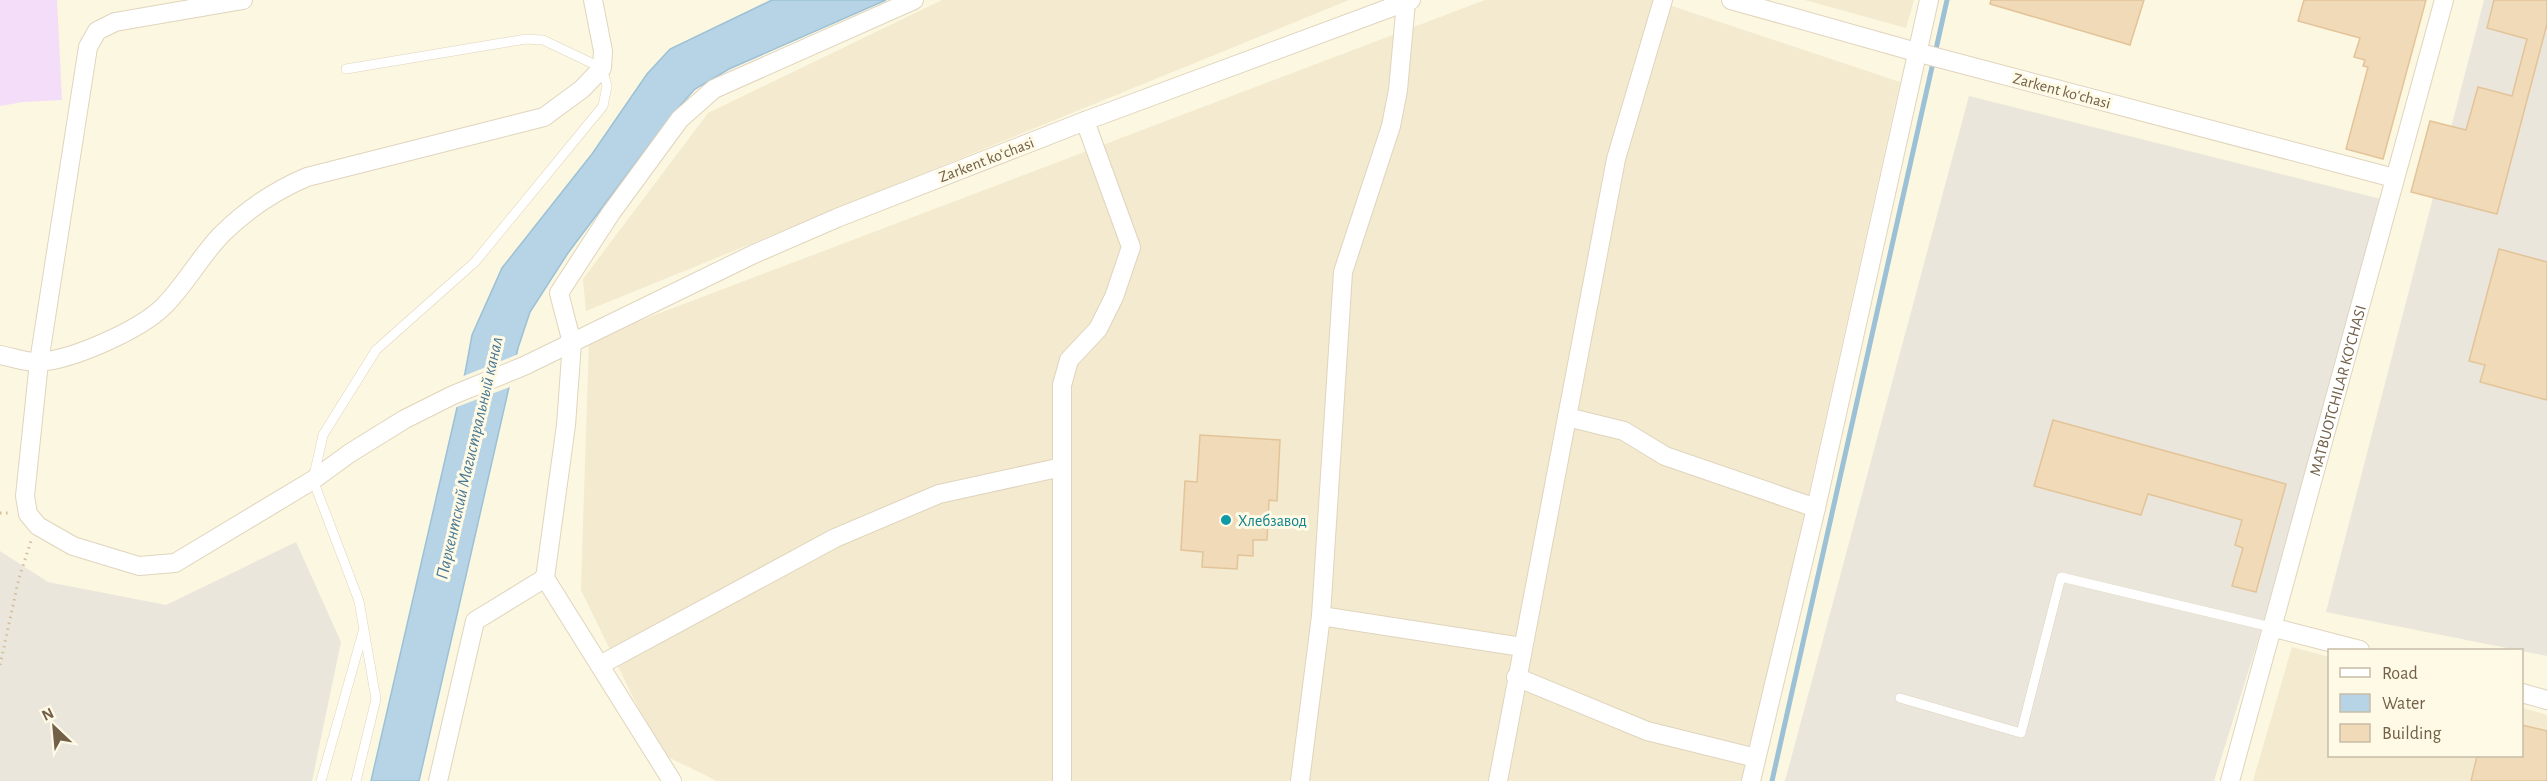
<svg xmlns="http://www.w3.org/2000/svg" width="2547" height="781" viewBox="0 0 2547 781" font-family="'Alegreya Sans',sans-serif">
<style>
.residential{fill:#f3eacf}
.industrial{fill:#eae6dc}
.education{fill:#f3ddf8}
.water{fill:#b6d4e5;stroke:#9cc1d6;stroke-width:1.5}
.pier{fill:#fcf7e0}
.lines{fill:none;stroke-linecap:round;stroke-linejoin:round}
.stream{stroke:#9cc1d6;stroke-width:5}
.building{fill:#f1dab8;stroke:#e3c499;stroke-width:1.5}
.service-casing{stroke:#e0d4bd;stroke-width:10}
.minor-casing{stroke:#e0d4bd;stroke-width:20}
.path{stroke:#d5be9c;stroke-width:3;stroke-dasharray:1.5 4.5;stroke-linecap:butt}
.service{stroke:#fff;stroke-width:9}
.minor{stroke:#fff;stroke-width:18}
.culture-dot{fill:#0f9aa8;stroke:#fffae6;stroke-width:2}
.labels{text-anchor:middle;stroke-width:6;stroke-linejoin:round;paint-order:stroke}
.street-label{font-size:16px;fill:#726048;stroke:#fffae6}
.culture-label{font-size:16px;fill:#0d838f;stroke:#fffae6;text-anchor:start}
.water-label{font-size:18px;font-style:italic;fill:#487894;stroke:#fffae6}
</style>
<rect width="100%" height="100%" fill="#fcf7e0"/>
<!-- residential -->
<path class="residential" d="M942,0H1349L586,311L583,279L708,113Z
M1485,0H1654L1900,82L1745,781H717L660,753L581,590L589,340Z
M1805,0H1914L1906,28Z
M2292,647L2329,657L2330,756H2522V708L2547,715V781H2253Z"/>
<!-- industrial -->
<path class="industrial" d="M2484,0H2547V656L2326,612Z
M1969,96L2385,200L2259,637L2214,781H1785Z
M296,542L341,642L312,781H0V551L48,582L166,605Z"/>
<!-- education -->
<path class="education" d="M0,0H57L62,100L23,102L0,106Z"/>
<!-- water -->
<path class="water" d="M772,0H886L729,69L695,89L671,116L568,253L530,312L518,348L419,781H371L465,373L472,335L502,268L592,154L647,74L670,49Z"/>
<!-- pier -->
<path class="pier" d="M521,353L513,386L454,408L461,377Z"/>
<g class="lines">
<!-- stream -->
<path class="stream" d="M1772,781L1947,0"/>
</g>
<!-- building -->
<path class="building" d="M1991,0H2144L2130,45L1990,4Z
M2304,0H2426L2383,159L2346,149L2368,67L2363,66L2365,60L2354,57L2360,38L2298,21Z
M2494,0H2547V24L2497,214L2411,192L2430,121L2466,130L2478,87L2512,96L2527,39L2487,28Z
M2499,249L2547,262V400L2480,382L2485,365L2469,361Z
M2053,420L2286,484L2256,592L2232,586L2243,548L2235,545L2242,520L2148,494L2141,515L2034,486Z
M1200,435L1280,440L1277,501L1269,500L1267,540H1253V556L1238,555L1237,569L1202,567L1203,552L1181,550L1185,481L1197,482Z
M2522,725L2547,731V781H2471L2477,756H2522Z"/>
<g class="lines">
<!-- service casing -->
<g class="service-casing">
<path id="service" d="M346,69L526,39L543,40L602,68L607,86L603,106L475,262L376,350L323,435L313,480L359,601L376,699L356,781
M1900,698L2021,733L2061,577L2271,627
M321,781L363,632"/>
</g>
<!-- minor casing -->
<g class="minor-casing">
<g id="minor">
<path d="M243,0L115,22L97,31L88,47L39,362L25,496L28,514L38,526L73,546L139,566L175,563L313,480L350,453L405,419L453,395L524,366L754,254L837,218L1085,121L1411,0"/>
<path d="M1731,0L1916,52L2394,178"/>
<path d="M0,355C12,357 28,363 40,362C74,359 140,330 164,306C185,285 200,257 221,235C246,210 274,191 307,177L544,117L582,89L602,68L603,51L593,0"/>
<path d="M1567,417L1624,431L1665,456L1816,508"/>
<path d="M1321,616L1522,647"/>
<path d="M2271,627L2360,650"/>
<path d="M600,665L835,538L939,494L1062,467"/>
<path d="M1516,677L1647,731L1756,758"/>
<path d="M2522,693L2547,700"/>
<path d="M438,781L475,621L545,578"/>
<path d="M672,781L545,578L566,425L572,343L559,293L611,213L680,119L714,89L914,0"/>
<path d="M1062,781V385L1069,360L1098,329L1114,297L1131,247L1085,121"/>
<path d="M1300,781L1321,616L1343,272L1391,126L1398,90L1406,2"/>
<path d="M1498,781L1616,159L1663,0"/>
<path d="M1751,781L1816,508L1929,0"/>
<path id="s1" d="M2230,781L2444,0"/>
</g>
</g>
<!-- path -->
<path class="path" d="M0,513H12
M0,665L19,578L31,541"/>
<!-- service -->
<use href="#service" class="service"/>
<!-- minor -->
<use href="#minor" class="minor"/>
</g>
<!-- markers -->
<circle class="culture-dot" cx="1226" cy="520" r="6"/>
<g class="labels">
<!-- street labels -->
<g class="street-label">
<text transform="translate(2062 90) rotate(15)" y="6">Zarkent koʻchasi</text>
<text transform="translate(986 159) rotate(-21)" y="6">Zarkent koʻchasi</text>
<text dy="6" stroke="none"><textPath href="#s1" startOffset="405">MATBUOTCHILAR KO'CHASI</textPath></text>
</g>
<!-- culture labels -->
<g class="culture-label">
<text x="1238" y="526">Хлебзавод</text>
</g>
<!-- water labels -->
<g class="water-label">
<text transform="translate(469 458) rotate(-77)" y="6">Паркентский Магистральный канал</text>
</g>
</g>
<!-- legend -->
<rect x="2328" y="649" width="195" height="108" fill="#fffae6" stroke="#c7bca7" stroke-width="1.5"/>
<rect x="2340" y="668" width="30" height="9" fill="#ffffff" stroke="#c7bca7" stroke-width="1.5"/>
<text x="2382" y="679" font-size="18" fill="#726048">Road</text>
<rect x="2340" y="694" width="30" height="18" fill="#b6d4e5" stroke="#c7bca7" stroke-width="1.5"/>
<text x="2382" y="709" font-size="18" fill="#726048">Water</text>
<rect x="2340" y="724" width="30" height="18" fill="#f1dab8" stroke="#c7bca7" stroke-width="1.5"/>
<text x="2382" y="739" font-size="18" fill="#726048">Building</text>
<!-- north arrow -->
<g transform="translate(54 727) rotate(334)" stroke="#fffae6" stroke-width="4.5" paint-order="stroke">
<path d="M0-4.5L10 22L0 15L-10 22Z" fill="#726048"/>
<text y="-9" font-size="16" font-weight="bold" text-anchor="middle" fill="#726048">N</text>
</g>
</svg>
